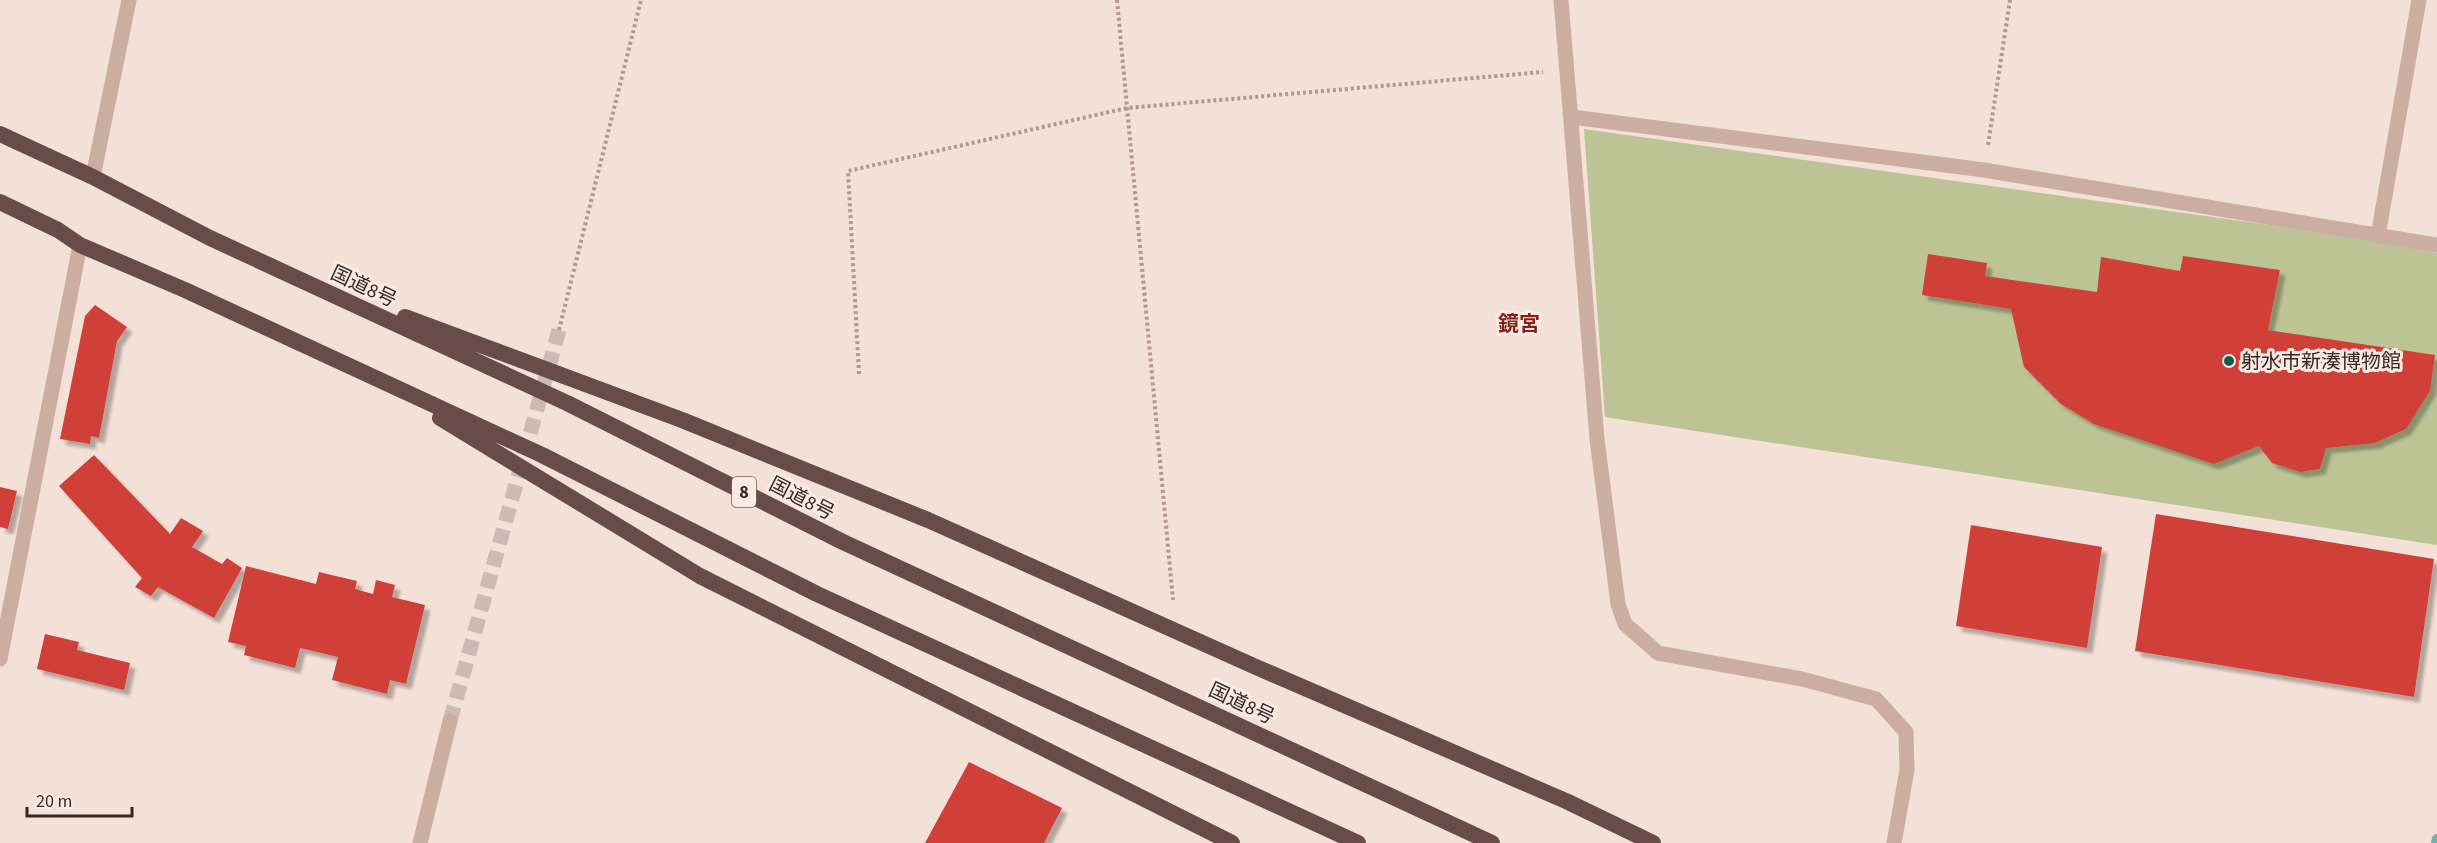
<svg xmlns="http://www.w3.org/2000/svg" width="2437" height="843" viewBox="0 0 2437 843" font-family="'Source Sans 3','Noto Sans JP',sans-serif">
<style>
.green{fill:#bcc395}
.lines{fill:none;stroke-linecap:round;stroke-linejoin:round}
.stream{stroke:#73b2a9;stroke-width:10}
.building{fill:#d04037;filter:url(#shadow)}
.minor-tunnel{stroke:#cdbbb3;stroke-width:15;stroke-dasharray:15 8;stroke-linecap:butt}
.path{stroke:#b7968c;stroke-width:4;stroke-dasharray:3 3;stroke-linecap:butt}
.minor{stroke:#cbada1;stroke-width:15}
.tertiary{stroke:#cbada1;stroke-width:15}
.trunk{stroke:#684c48;stroke-width:16}
.poi-dot{fill:#175952;stroke:#faebe2;stroke-width:2}
.labels{text-anchor:middle;stroke-width:6;stroke-linejoin:round;paint-order:stroke}
.shield{fill:#faebe2;stroke:#70625e;stroke-width:1.5}
.shield-label{font-size:18px;font-weight:bold;fill:#352725}
.street-label{font-size:20px;fill:#352725;stroke:#faebe2}
.poi-label{font-size:20px;fill:#352725;stroke:#faebe2;text-anchor:start}
.neighbourhood-label{font-size:21px;font-weight:bold;fill:#8a1e17;stroke:#faebe2}
</style>
<defs>
<filter id="shadow"><feDropShadow dx="5.5" dy="5.5" stdDeviation="1.5" flood-color="#0004"/></filter>
</defs>
<rect width="100%" height="100%" fill="#f3e0d6"/>
<!-- green -->
<path class="green" d="M1584,129L2377,240L2437,253V545L1605,417Z"/>
<g class="lines">
<!-- stream -->
<path class="stream" d="M2436,843L2437,839"/>
</g>
<!-- building -->
<path class="building" d="M1928,254L1987,263L1985,276L2097,292L2101,257L2180,271L2183,256L2280,270L2268,330L2435,355L2430,391L2406,429L2375,443L2326,448L2320,469L2300,472L2272,463L2259,446L2214,464L2094,424L2061,404L2024,367L2011,309L1922,295Z
M95,305L127,327L117,341L99,438L91,436L90,444L60,439L85,316Z
M94,455L170,534L181,518L203,531L192,547L222,564L227,558L242,568L214,618L158,587L151,596L135,587L142,578L59,486Z
M0,487L17,491L8,529L0,527Z
M2156,514L2434,559L2414,697L2135,651Z
M1971,525L2102,547L2087,648L1956,626Z
M246,566L316,584L319,572L357,581L355,589L373,594L376,580L395,585L392,597L425,605L406,684L390,680L387,694L332,680L338,657L300,648L295,668L244,655L246,646L228,642Z
M45,634L79,642L77,650L130,663L124,690L37,669Z
M969,762L1062,808L1044,843H925Z"/>
<g class="lines">
<!-- minor-tunnel -->
<path class="minor-tunnel" d="M450,721L559,330"/>
<!-- path -->
<path class="path" d="M1117,0L1173,600
M1988,145L2010,0
M559,330L641,0
M859,374L848,171L1127,108L1543,72"/>
<!-- minor -->
<path class="minor" d="M1572,117L1984,170L2437,245
M93,177L129,0
M2378,236L2419,0
M0,659L80,245
M420,843L450,721"/>
<!-- tertiary -->
<path class="tertiary" d="M1561,0L1597,439L1618,604L1625,624L1658,653L1802,679L1876,699L1906,732L1907,770L1894,843"/>
<!-- trunk -->
<path class="trunk" d="M0,134L93,177L210,238L567,403L843,542L1492,843
M0,202L58,230L80,245L185,290L542,455L817,594L1358,843
M405,317L682,420L928,520L1256,667L1566,801L1653,843
M440,418L700,576L1232,843"/>
</g>
<!-- markers -->
<circle class="poi-dot" cx="2229" cy="361" r="6"/>
<g class="labels">
<!-- shield labels -->
<rect class="shield" x="732" y="477" width="24" height="30" rx="4.5"/>
<g class="shield-label">
<text x="744" y="498">8</text>
</g>
<!-- street labels -->
<g class="street-label">
<text transform="translate(364 286) rotate(25)" y="7">国道8号</text>
<text transform="translate(802 498) rotate(27)" y="7">国道8号</text>
<text transform="translate(1242 703) rotate(25)" y="7">国道8号</text>
</g>
<!-- poi labels -->
<g class="poi-label">
<text x="2241" y="368">射水市新湊博物館</text>
</g>
<!-- neighbourhood labels -->
<g class="neighbourhood-label">
<text x="1519" y="331">鏡宮</text>
</g>
</g>
<!-- scale -->
<path d="M27 807v9h105v-9" fill="none" stroke="#352725" stroke-width="3"/>
<text x="36" y="807" font-size="18" fill="#352725" stroke="#faebe2" stroke-width="4.5" paint-order="stroke">20 m</text>
</svg>
